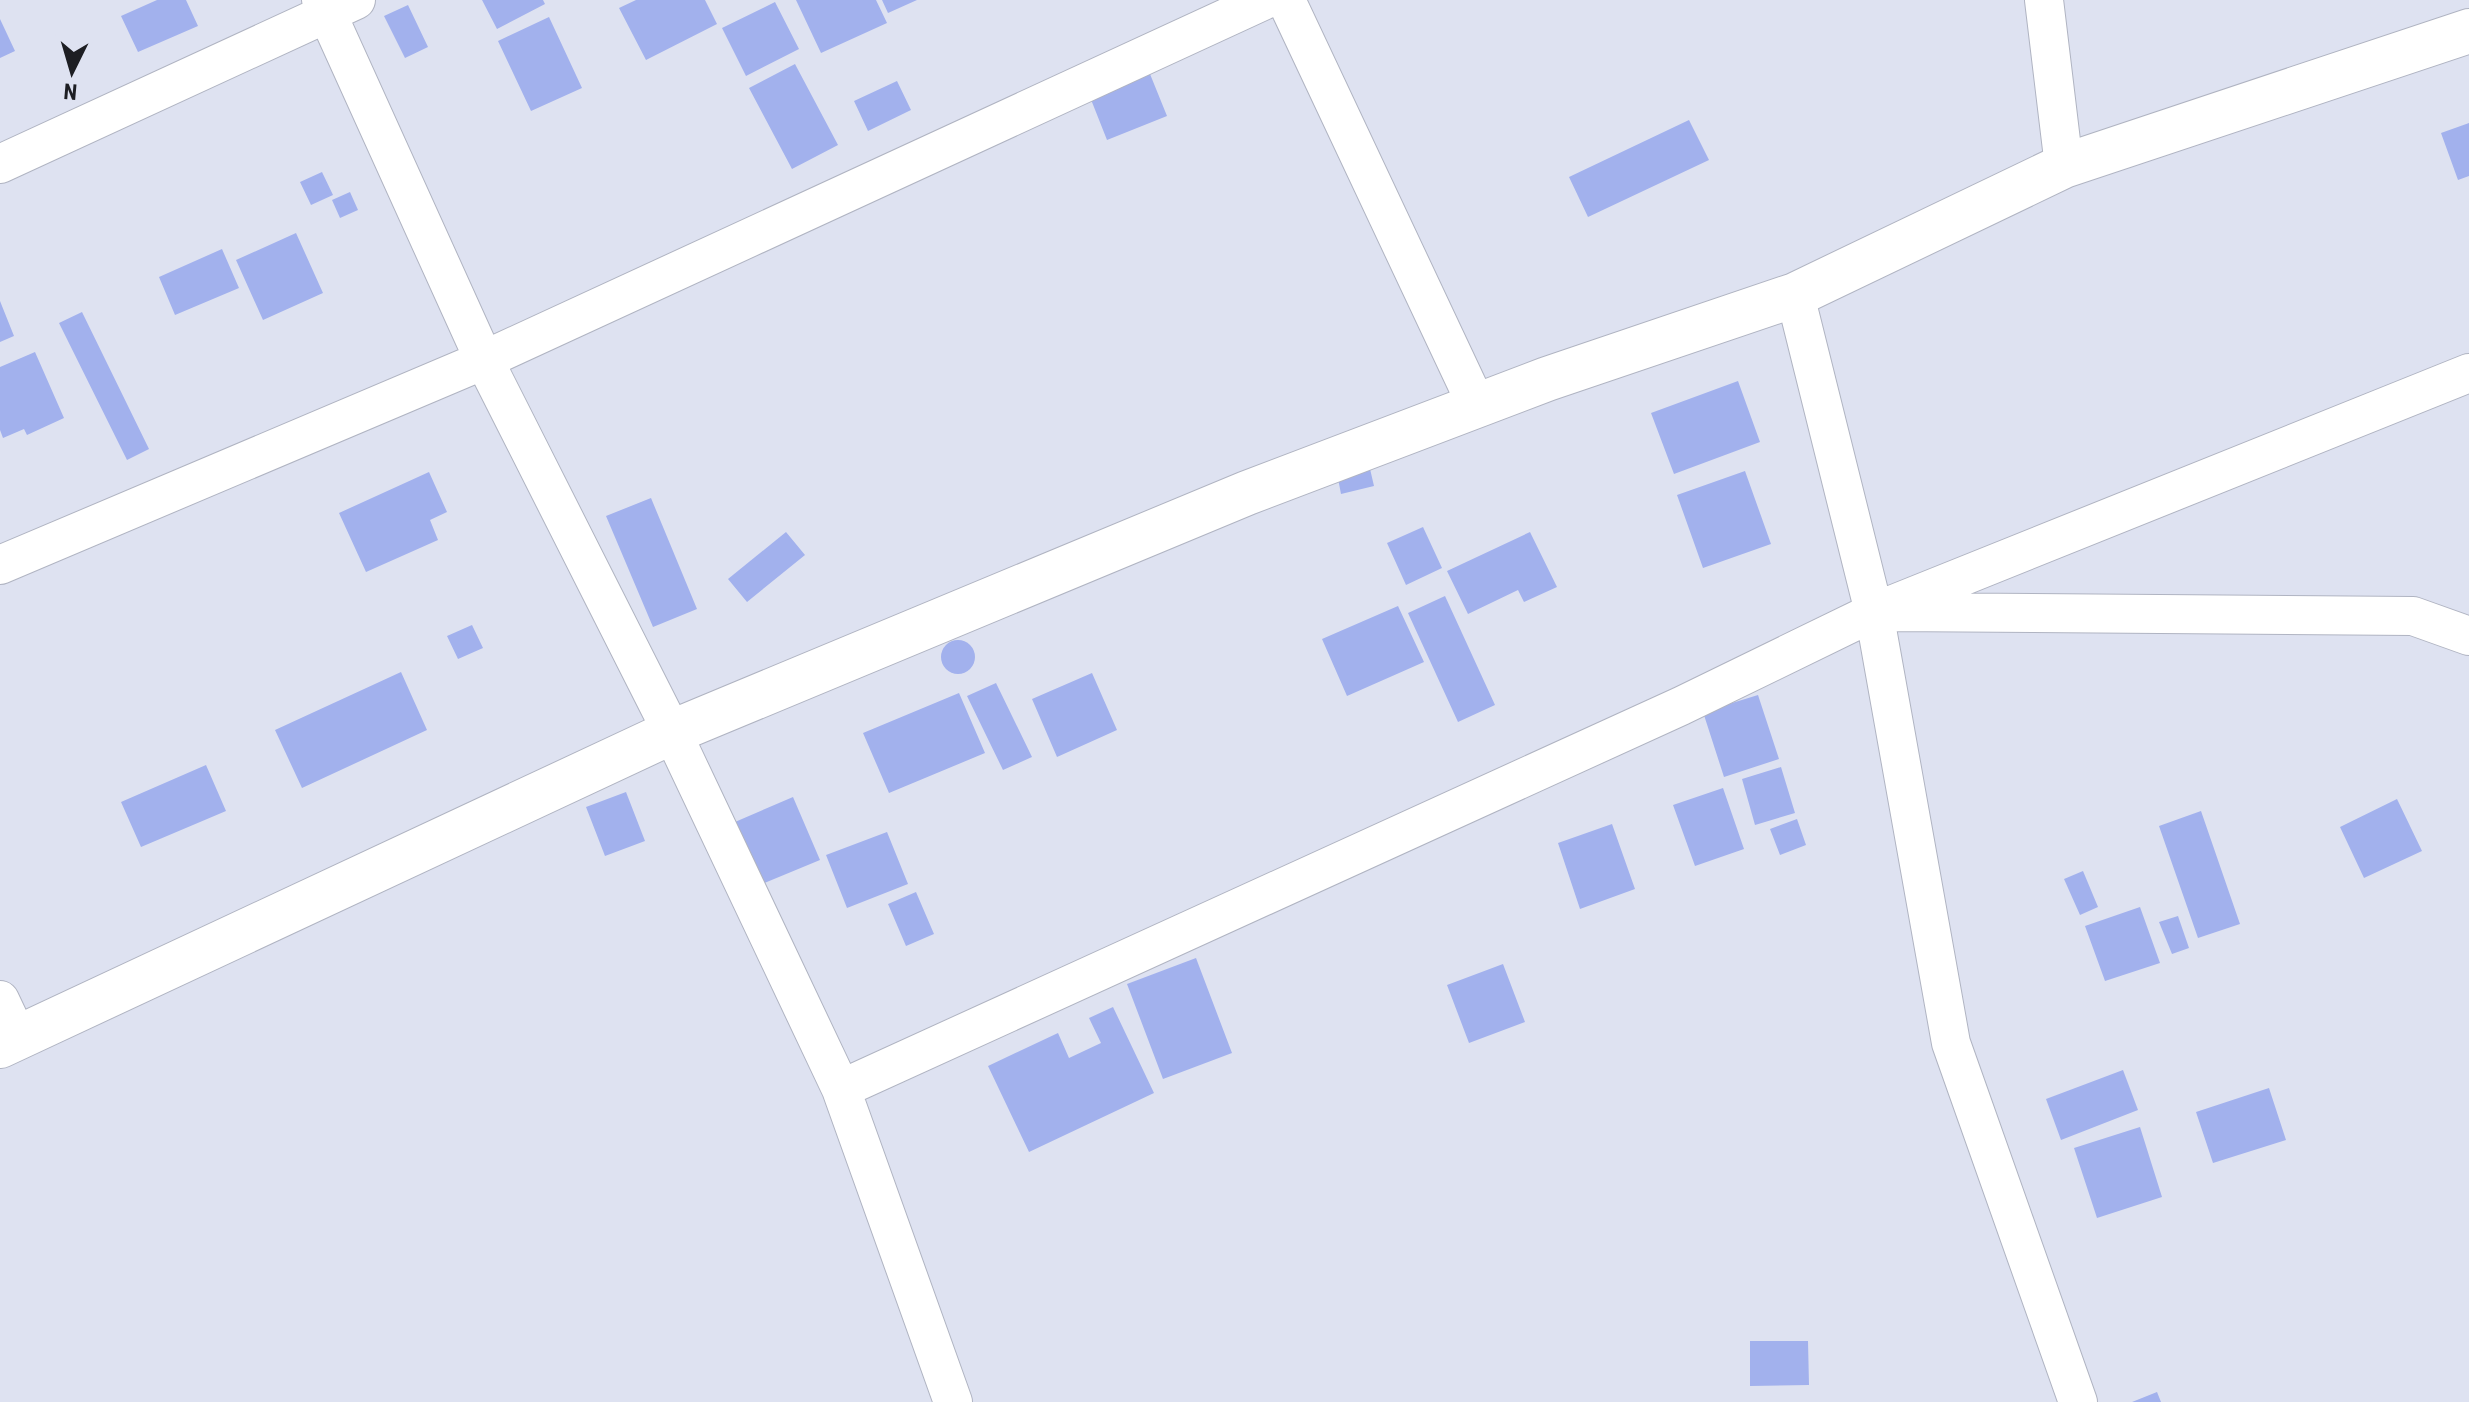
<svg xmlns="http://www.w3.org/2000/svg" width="2469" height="1402" viewBox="0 0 2469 1402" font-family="'Roboto Condensed',sans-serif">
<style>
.building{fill:#a2b1ed}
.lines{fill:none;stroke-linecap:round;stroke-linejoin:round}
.minor-casing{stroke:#b0b4c2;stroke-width:40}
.secondary-casing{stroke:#b0b4c2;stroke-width:46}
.minor{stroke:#fff;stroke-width:38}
.secondary{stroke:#fff;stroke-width:44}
</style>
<rect width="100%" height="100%" fill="#dee2f1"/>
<!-- building -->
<path class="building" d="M157,0H186L198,26L138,52L121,16Z
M482,0H543L545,4L497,29Z
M636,0H705L717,24L646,60L619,8Z
M796,0H876L887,23L821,53Z
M882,0H917L888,13Z
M775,2L799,49L746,76L722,28Z
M408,5L428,47L405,58L384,16Z
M549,17L582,88L531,111L498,41Z
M0,19L15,51L0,58Z
M795,64L838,145L792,169L749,88Z
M1150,74L1167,116L1107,140L1090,97Z
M897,81L911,110L868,131L854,101Z
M1689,120L1709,160L1588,217L1569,177Z
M2469,123V176L2458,180L2441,133Z
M322,172L333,195L311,205L300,182Z
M350,192L358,210L340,218L332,200Z
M296,233L323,293L263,320L236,260Z
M222,249L239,288L175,315L159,277Z
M0,301L14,336L0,342Z
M82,312L149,449L127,460L59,323Z
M35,352L64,418L27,435L24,429L3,438L0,430V367Z
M1738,381L1760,442L1674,474L1651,413Z
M1367,456L1374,486L1341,494L1335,463Z
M1745,471L1771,544L1703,568L1677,495Z
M429,472L447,512L430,520L438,540L366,572L339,513Z
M651,498L697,609L653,627L606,516Z
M1423,527L1442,568L1406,585L1387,543Z
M786,532L805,555L747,602L728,579Z
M1530,532L1557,587L1524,602L1518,590L1468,614L1447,571Z
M1445,596L1495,705L1458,722L1408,613Z
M1398,606L1424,662L1347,696L1322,639Z
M472,625L483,648L458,659L447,636Z
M941 657a17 17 0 1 1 34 0a17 17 0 1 1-34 0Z
M401,672L427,730L302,788L275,730Z
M1092,673L1117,730L1057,757L1032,699Z
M996,683L1032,757L1003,770L967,696Z
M959,693L985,753L889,793L863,733Z
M1758,695L1779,759L1724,777L1703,712Z
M206,765L226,811L141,847L121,802Z
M1781,767L1795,813L1755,825L1742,779Z
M1723,788L1744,849L1695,866L1673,805Z
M626,792L645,841L605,856L586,807Z
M793,797L820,860L755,887L728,825Z
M2397,799L2422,851L2364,878L2340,827Z
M2201,811L2240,924L2198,938L2159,826Z
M1797,819L1806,845L1780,855L1770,829Z
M1612,824L1635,889L1580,909L1558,843Z
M887,832L908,884L847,908L826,855Z
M2083,871L2098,907L2080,915L2064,879Z
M916,892L934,934L906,946L888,904Z
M2140,907L2160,963L2105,981L2085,926Z
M2178,916L2189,948L2172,954L2159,922Z
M1196,958L1232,1053L1163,1079L1127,984Z
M1503,964L1525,1022L1469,1043L1447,985Z
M1113,1007L1154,1093L1029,1152L988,1066L1058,1033L1069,1058L1101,1043L1089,1018Z
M2123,1070L2138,1110L2061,1140L2046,1099Z
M2269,1088L2286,1140L2213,1163L2196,1112Z
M2140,1127L2162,1197L2097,1218L2074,1148Z
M1750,1341H1808L1809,1385L1750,1386Z
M2157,1392L2161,1402H2132Z"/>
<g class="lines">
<!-- minor casing -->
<g class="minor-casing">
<path id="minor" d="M321,0L484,360L672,732L841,1089L953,1402
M1286,0L1477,406
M2044,0L2064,166
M0,164L356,0
M1795,295L1874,612L1951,1043L2078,1402
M0,565L484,360L1265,0
M1891,612L2413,616L2469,636
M0,1000L17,1036
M841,1089L1681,706L1874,612L2469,373"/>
</g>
<!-- secondary casing -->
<g class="secondary-casing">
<path id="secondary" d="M0,1046L672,732L1247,493L1547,379L1795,295L2064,166L2469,31"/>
</g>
<!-- minor -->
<use href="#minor" class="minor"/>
<!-- secondary -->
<use href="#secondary" class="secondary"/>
</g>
<!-- north arrow -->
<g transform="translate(72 72) rotate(185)" stroke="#dee2f1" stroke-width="6" paint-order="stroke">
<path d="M0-6L14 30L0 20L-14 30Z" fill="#1d1e23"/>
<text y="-12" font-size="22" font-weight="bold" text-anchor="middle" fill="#1d1e23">N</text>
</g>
</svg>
